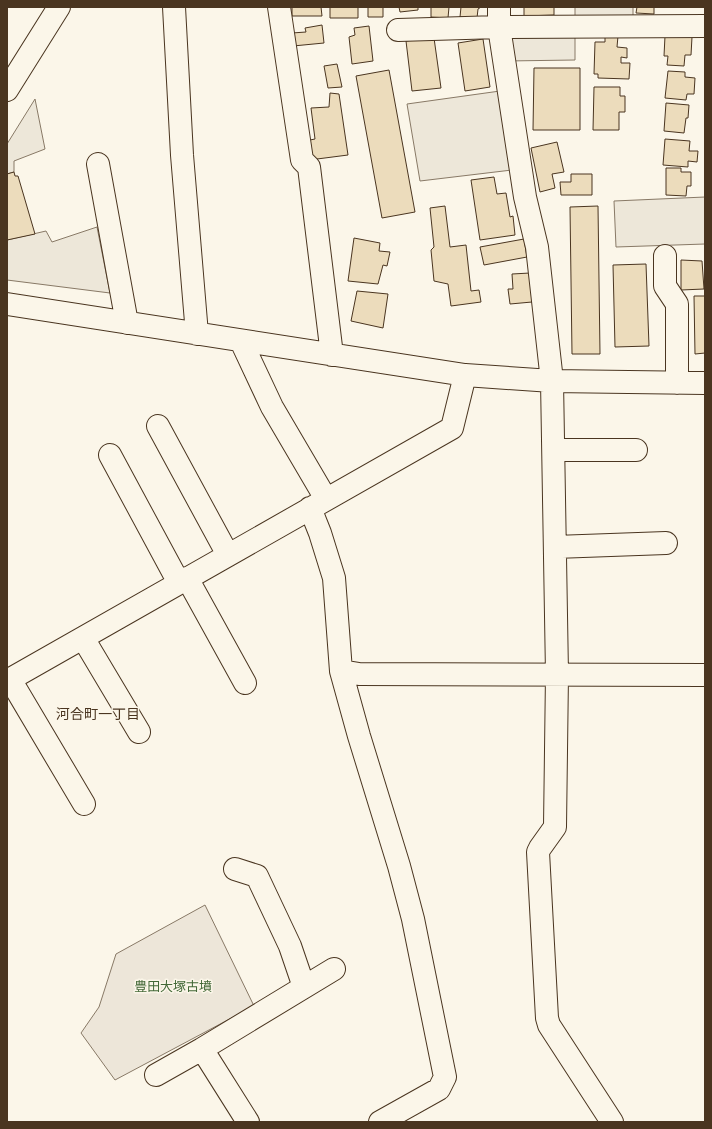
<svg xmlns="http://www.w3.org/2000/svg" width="712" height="1129" viewBox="0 0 712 1129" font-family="'DM Sans','Noto Sans JP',sans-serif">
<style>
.green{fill:#ede6d9;stroke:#887966}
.parking{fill:#ede7d9;stroke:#887966}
.building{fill:#ecdcbc;stroke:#4a3520}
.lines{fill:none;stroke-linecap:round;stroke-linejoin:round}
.minor-casing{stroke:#4a3520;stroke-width:24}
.major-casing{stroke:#4a3520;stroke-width:24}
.minor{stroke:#fbf6e9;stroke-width:22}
.major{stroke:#fbf6e9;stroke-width:22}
.labels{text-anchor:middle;stroke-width:3;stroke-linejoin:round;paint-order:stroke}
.park-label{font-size:13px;fill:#436837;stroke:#fbf6e9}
.neighbourhood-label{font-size:14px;fill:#4a3520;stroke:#fbf6e9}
</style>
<rect width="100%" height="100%" fill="#fbf6e9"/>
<!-- green -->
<path class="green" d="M205,905L254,1006L115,1080L81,1033L99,1007L116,954Z"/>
<!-- parking -->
<path class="parking" d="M575,7H633V16H575Z
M575,37V60L506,61V38Z
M500,91L512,170L420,181L407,104Z
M35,99L45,149L14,161V172L7,174V144Z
M705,197V244L616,247L614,201Z
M97,227L110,293L7,280V240L46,231L52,242Z"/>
<!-- building -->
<path class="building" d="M292,7H321L322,16H292Z
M330,7H358V18H330Z
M368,7H383V17H368Z
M399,7H418V10L400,12Z
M431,7H449L448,18L431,17Z
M461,7H481L478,9L477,18L460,17Z
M524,7H554V15L524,16Z
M637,7H654V14L636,13Z
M322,25L324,43L293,46L292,33L306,32L305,28Z
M369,26L373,61L352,64L349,37L355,35L354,28Z
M605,36H618L617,47L627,48V58L621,57V63H630L629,79L598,78V74H594L595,42H605Z
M665,36L692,37L691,55H685L684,66L667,65L668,56H664Z
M434,38L441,88L412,91L406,41Z
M483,39L490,87L465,91L458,43Z
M337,64L342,87L328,88L324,66Z
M534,68H580V130H533Z
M389,70L415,212L382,218L356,76Z
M668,71L685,72V77L695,78L694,94H687L686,100L665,98Z
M594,87H620V96H625V112H619V130H593Z
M330,93L339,94L348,155L317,159L312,155L310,140L315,139L311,108L329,107Z
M666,103L689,105L688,118H686L684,133L664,131Z
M665,139L690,141L689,151H698L697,162L688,161V167L663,165Z
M557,142L564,172L552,174L555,188L540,192L531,148Z
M666,168H681V172H691V186H687L686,196L666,195Z
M14,172L15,176H18L35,234L7,240V174Z
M571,174H592V195H561L560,182H571Z
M494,177L497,194L506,193L510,217L513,216L515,235L480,240L471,180Z
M445,206L450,247L466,245L471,291L479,290L481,302L451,306L448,284L434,281L431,250L434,247L430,208Z
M598,206L600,354H572L570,207Z
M354,238L380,243L379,251L390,252L387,266L383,265L378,284L348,281Z
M524,239L527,257L484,265L480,247Z
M681,260L702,261L704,289L681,290Z
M646,264L649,346L615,347L613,265Z
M530,273L532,302L510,304L508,289H513L512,274Z
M357,291L388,294L383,328L351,321Z
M694,296H705V353L695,354Z"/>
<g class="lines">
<!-- minor casing -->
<g class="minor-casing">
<path id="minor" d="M174,7L182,155L197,334
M279,7L302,160L309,167L332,355
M499,7V27L525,197L537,247L552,381L557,674L555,827L540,848L538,852L547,1018L549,1025L612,1122
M398,30L499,27L705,26
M98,164L127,323
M665,256V286L677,304V383
M7,304L465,375L552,381L705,383
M241,341L272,407L326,499
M158,426L228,555
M554,450H636
M110,455L179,583
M310,508L320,533L334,578L341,671L359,736L399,866L413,919L445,1077L439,1089L380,1122
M555,547L666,543
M187,578L245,683
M83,638L139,732
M341,671L359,674L705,675
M10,679L84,804
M7,681L452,428L465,375
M235,869L257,876L290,946L304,987
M156,1075L202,1049
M248,1122L202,1049L334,969"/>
</g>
<!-- major casing -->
<g class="major-casing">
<path id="major" d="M7,90L59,7"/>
</g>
<!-- minor -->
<use href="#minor" class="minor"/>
<!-- major -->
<use href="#major" class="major"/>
</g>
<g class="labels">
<!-- park labels -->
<g class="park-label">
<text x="173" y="991">豊田大塚古墳</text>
</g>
<!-- neighbourhood labels -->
<g class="neighbourhood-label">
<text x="98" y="719">河合町一丁目</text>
</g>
</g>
<!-- border -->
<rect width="712" height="1129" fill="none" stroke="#4a3520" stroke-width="16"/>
</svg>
